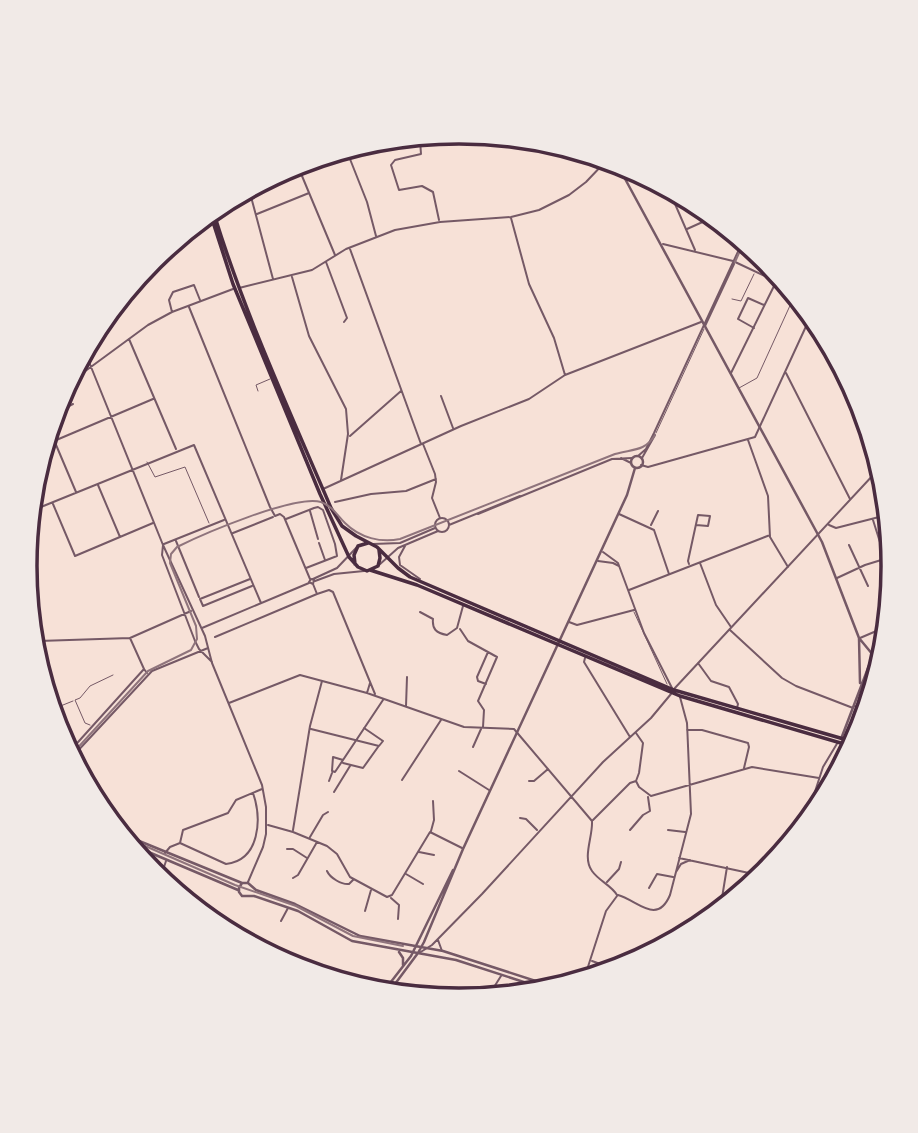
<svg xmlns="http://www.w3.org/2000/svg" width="918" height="1133" viewBox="0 0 918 1133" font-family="'Noto Sans',sans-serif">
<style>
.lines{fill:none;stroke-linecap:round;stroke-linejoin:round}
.service{stroke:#755966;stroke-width:1}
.pedestrian{stroke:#755966;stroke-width:1}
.minor{stroke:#755966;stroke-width:2}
.tertiary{stroke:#755966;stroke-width:2.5}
.primary{stroke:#4a2c40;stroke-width:3.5}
.tram{stroke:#8f747c;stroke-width:2}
.rim{fill:none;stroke:#4a2c40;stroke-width:3.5}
</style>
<rect width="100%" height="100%" fill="#f7e1d7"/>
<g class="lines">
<!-- service -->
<path class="service" d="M732,299L741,301L754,274
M739,388L757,378L793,299
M258,391L256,385L270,379
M656,433L704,329
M147,462L155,477L185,467L209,523
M634,612L667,684"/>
<!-- pedestrian -->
<path class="pedestrian" d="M53,709L73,701
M90,725L85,723L75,700L80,698L90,686L113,675"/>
<!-- minor -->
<path class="minor" d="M420,140L421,154L395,160L391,165L399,190L422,186L433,192L439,220
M348,154L367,202L376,236
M297,164L335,255
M250,193L273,279
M672,197L695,250
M257,214L309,193
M511,218L529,284L554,338L565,375
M687,229L707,220
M663,244L733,261L784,285
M350,249L421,444
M326,262L347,318L344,322
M292,277L309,336L346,409L348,434L341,480
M239,288L312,270L346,249L395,230L440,222L511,217L539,210L569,195L586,182L606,161
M189,307L270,507L275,516L280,514L284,517L310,579
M172,312L169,300L173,292L194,285L200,300
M705,326L734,264
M754,328L738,319L748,298L764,305
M129,339L176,449
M87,357L163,545L205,636L212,663L262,785L266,807V834L263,847L248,882
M731,373L776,282
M786,373L850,499
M69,383L148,325L172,312L233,289
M441,396L453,428
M55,413L73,404
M51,433L76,492
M350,436L401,391
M748,440L768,496L770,537L788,567
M54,441L153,399
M423,444L435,474L436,482L432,498L440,518
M638,456L646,449L654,433L742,243
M621,458L631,463
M642,458L655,435
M641,465L648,467L755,437L808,322
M98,485L120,537
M323,489L461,426L529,399L565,375L701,322
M335,502L371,494L406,491L436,479
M53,504L75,556L153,523
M36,509L194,445L261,603
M310,511L318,539
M478,514L612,459L632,458
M619,514L654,530L669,574
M435 525a7 7 0 1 1 14 0a7 7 0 1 1-14 0Z
M286,519L314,508L318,507L323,510L335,544L337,556L306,568
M873,520L885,558
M449,525L520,496
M651,525L658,511
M829,525L836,528L883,516
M233,533L273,517
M176,541L199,597
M319,543L325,560
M164,544L224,520
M373,544L400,543L435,528
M163,545L162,555L195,641L199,649L212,662
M849,545L868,586
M405,546L399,557L400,565L420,579
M603,552L618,563L644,633L672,688
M598,561L613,563L619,566
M700,563L716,605L731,627
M689,564L688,561L698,515L710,516L708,526L696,525
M379,565L398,548L438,531
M837,578L865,565L891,557
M250,579L200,599L203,606L252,586
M311,579L314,580L313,584L309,582Z
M313,579L337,568L357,547
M315,581L334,574L364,571
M313,584L317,594L329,590L333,592L375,694
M629,590L770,535
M420,612L433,619C432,629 436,633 447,635L457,628L463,606
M569,622L577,625L634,610
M202,628L309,583
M460,629L468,641L497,657L478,701L484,710L483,727
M730,630L782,678L796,686L853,708
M215,637L317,594
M130,638L144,669L147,673
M860,638L881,629
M39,641L130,638L191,611
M585,658L584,662L630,737
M873,659L875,658
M698,663L711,681L729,687L738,704L737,708
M486,684L478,681L477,677L488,652
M674,689L875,473
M367,693L370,683
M229,703L300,675L367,693L464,727L514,729L592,821C593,837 582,857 592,871C599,881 611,885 617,895
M406,706L407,677
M854,706L865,708
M311,729L379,746L383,741L364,728
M687,730H702L748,743L749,747L744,768
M473,747L481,729
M70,751L144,669
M73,756L152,671L208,648
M343,760L333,757L332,771L335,772L383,700
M343,763L363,768L378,747
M459,771L489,790
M402,780L441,720
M329,781L332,773
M529,781H534L548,769
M636,781L639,787L651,796L752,767L819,778
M334,792L350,766
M809,810L823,767L838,742
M520,818L526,819L537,830
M593,820L630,783L636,781L639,773L643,743L636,733
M268,825L293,832L327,846L337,854L350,877L387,897L392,895L430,832L462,848
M293,830L310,726L322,681
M630,830L643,815L650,811L648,797
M668,830L685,832
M431,831L434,820L433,801
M310,837L323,815L328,812
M180,843L226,864C260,860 262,819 253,793
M287,849H293L307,858
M419,852L434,855
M165,853L170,847L180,843L183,830L228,813L236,800L262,789
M679,858L763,876
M327,871C330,878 342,885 349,884L353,880
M676,872L681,864L690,860
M151,873L160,877
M406,874L423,884
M293,878L298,875L317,842
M160,879L166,861
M607,882L619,869L621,862
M649,888L657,874L673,877
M618,895C637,900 657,926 670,895L691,814L687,723L680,697
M391,898L399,905L398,919
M721,904L727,867
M365,911L371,890
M281,921L288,908
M438,940L442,951
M419,953L432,945L482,894L603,762L651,718L671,694
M592,961L617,970
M585,976L606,911L617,896
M489,995L501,976"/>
<!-- tertiary -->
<path class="tertiary" d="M617,164L822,542L859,638L873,655L841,739
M631 462a6 6 0 1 1 12 0a6 6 0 1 1-12 0Z
M859,638L860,683
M127,836L242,883
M132,845L238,890
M399,952L403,958V965
M536,986L456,960L352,941L298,911L254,896H242L239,892V888L242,883H248L256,890L295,904L360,936L443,951L545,984
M387,987L411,956L453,870
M392,988L418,953L424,942L463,849L627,495L635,468"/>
<!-- primary -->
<path class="primary" d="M215,217C246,317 290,412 331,508L342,526L356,536L377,547L398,568L410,577L674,690L854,742
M212,219L233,284L320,494L349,557L358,567L367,571L378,566L380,558L379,550
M355,564L354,555L358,546L368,543
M370,570L417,585L680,696L851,746"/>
<!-- tram -->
<path class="tram" d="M735,262L743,244
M72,754L148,671L191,650L197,639L196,626L170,563L171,554L177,547C203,534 296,494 321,502C332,506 337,515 345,523C360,538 381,543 400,539L615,454C631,449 645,452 655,435
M129,839L235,885L296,906L353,936L403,946"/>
</g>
<!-- crop -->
<path d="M0 0H918V1133H0ZM37 566a422 422 0 1 1 844 0a422 422 0 1 1-844 0Z" fill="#f1eae7" fill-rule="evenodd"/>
<path class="rim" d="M37 566a422 422 0 1 1 844 0a422 422 0 1 1-844 0Z"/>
</svg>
